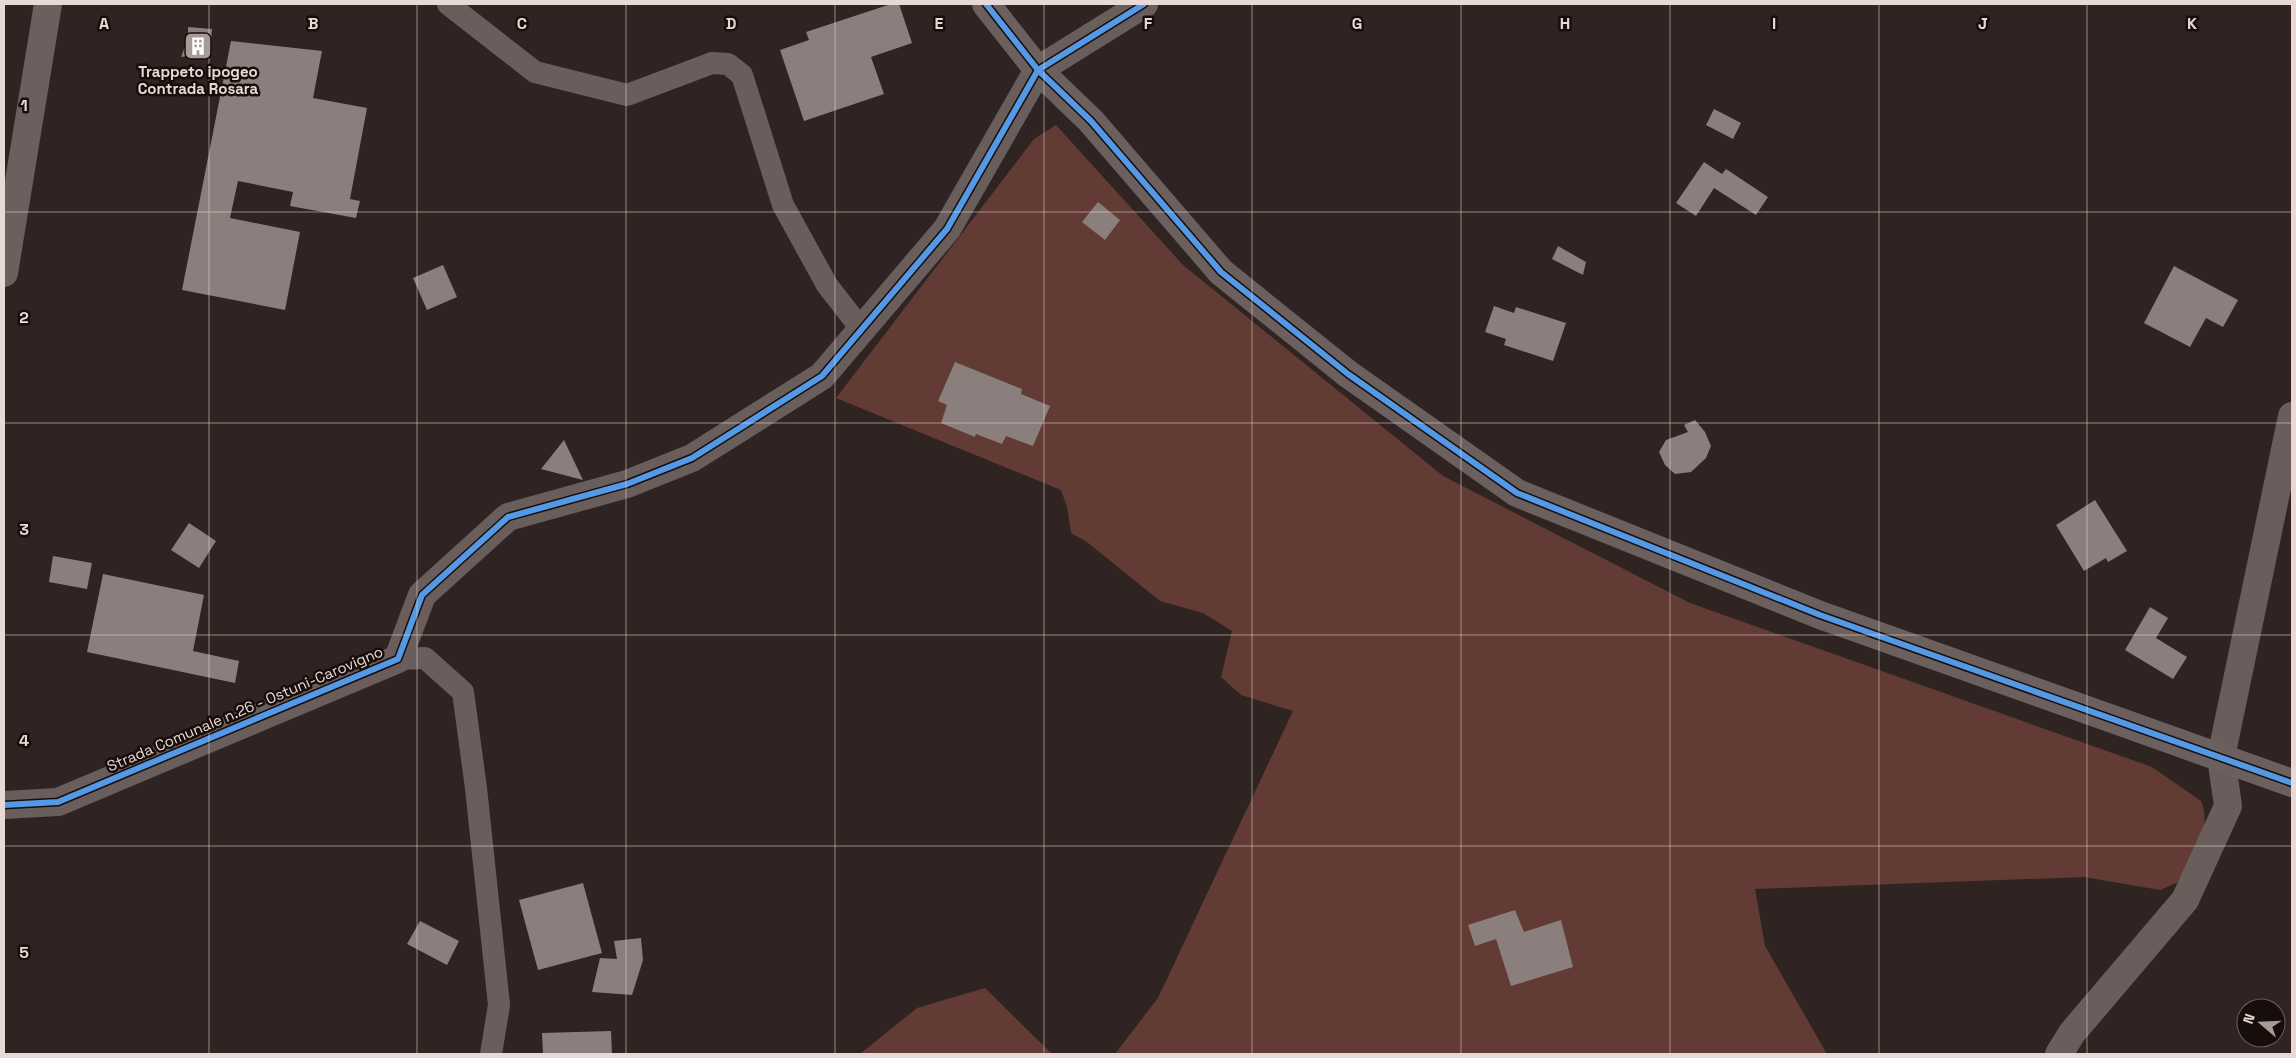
<svg xmlns="http://www.w3.org/2000/svg" width="2296" height="1058" viewBox="0 0 2296 1058" font-family="'Space Grotesk',sans-serif">
<style>
.green{fill:#623b34}
.building{fill:#8b7f7d}
.lines{fill:none;stroke-linecap:round;stroke-linejoin:round}
.lane{stroke:#695e5c;stroke-width:22}
.street{stroke:#695e5c;stroke-width:28}
.secondary{stroke:#6c605e;stroke-width:28}
.cycleway-casing{stroke:#170d0b;stroke-width:9}
.cycleway{stroke:#5399e6;stroke-width:6}
.grid{fill:none;stroke:#e9d9d6;stroke-width:1;stroke-opacity:0.55}
.labels{text-anchor:middle;stroke-width:5;stroke-linejoin:round;paint-order:stroke}
.poi-label{font-size:15px;font-weight:bold;fill:#e9d9d6;stroke:#170d0b}
.street-label{font-size:15px;fill:#e9d9d6;stroke:#170d0b}
.grid-label{font-size:16px;text-anchor:middle;font-weight:bold;fill:#e9d9d6;stroke:#170d0b;stroke-width:5;stroke-linejoin:round;paint-order:stroke}
</style>
<rect width="100%" height="100%" fill="#302422"/>
<!-- green -->
<path class="green" d="M1056,125L1183,265L1443,476L1690,603L2152,767L2201,801C2213,830 2192,857 2178,882L2160,890L2084,877L1755,889L1765,946L1827,1054H1115L1158,998L1293,711L1241,695L1221,677L1232,631L1203,613L1160,601L1087,542L1071,533L1067,507L1061,490L836,398L1034,139Z
M985,988L1052,1054H860L917,1008Z"/>
<!-- building -->
<path class="building" d="M891,4H899L912,43L871,57L884,94L804,121L780,50L809,40L806,32Z
M188,27L212,29L210,52L181,57L188,39Z
M231,41L322,51L313,98L367,108L350,199L360,201L356,218L290,206L293,192L238,181L230,218L300,232L285,310L182,290Z
M1714,109L1741,123L1733,139L1706,125Z
M1704,162L1722,174L1726,169L1768,197L1756,215L1714,188L1696,216L1676,203Z
M1098,202L1120,220L1105,240L1082,222Z
M1558,246L1586,262L1583,275L1552,259Z
M443,265L457,297L427,310L413,278Z
M2174,266L2238,300L2223,327L2206,318L2190,347L2144,323Z
M1494,306L1514,313L1516,307L1566,323L1553,361L1504,345L1506,339L1485,332Z
M955,362L1022,389L1021,394L1050,406L1033,446L1006,436L1002,444L976,434L975,437L941,423L947,405L938,401Z
M1695,420L1705,432L1711,446L1706,458L1691,472L1675,474L1665,465L1659,452L1666,440L1688,432L1684,425Z
M564,440L583,480L541,469Z
M2095,500L2127,551L2108,562L2106,558L2084,571L2056,525Z
M189,523L216,541L199,568L171,550Z
M53,556L92,563L87,589L49,582Z
M103,574L204,595L193,651L239,661L235,683L87,652Z
M2150,607L2168,618L2156,638L2187,657L2173,679L2125,650Z
M583,883L602,953L538,970L519,900Z
M1515,910L1524,932L1561,920L1573,967L1511,986L1496,939L1475,946L1468,925Z
M420,921L459,941L447,965L407,944Z
M641,938L643,960L632,995L592,992L600,958L617,959L614,941Z
M611,1031L612,1054H543L542,1033Z"/>
<g class="lines">
<!-- lane -->
<path class="lane" d="M448,4L535,72L627,95L712,63L728,64L742,75L783,205L827,285L862,330
M398,659L425,658L463,692L476,788L499,1005L491,1054"/>
<!-- street -->
<path class="street" d="M4,805L58,802L398,659L422,595L508,517L627,484L692,458L822,376L947,229L1038,70L1144,4
M2059,1054L2072,1033L2185,900L2228,806L2221,757L2292,416"/>
<!-- secondary -->
<path class="secondary" d="M986,4L1038,70L1091,121L1221,272L1348,374L1517,493L1820,615L2292,783
M4,273L48,4"/>
<!-- cycleway casing -->
<g class="cycleway-casing">
<path id="cycleway" d="M986,4L1038,70L1091,121L1221,272L1348,374L1517,493L1820,615L2292,783
M4,805L58,802L398,659L422,595L508,517L627,484L692,458L822,376L947,229L1038,70L1144,4"/>
</g>
<!-- cycleway -->
<use href="#cycleway" class="cycleway"/>
</g>
<!-- grid -->
<path class="grid" d="M209,4V1054M417,4V1054M626,4V1054M835,4V1054M1044,4V1054M1252,4V1054M1461,4V1054M1670,4V1054M1879,4V1054M2087,4V1054M4,212H2292M4,423H2292M4,635H2292M4,846H2292"/>
<!-- icons -->
<defs>
<g id="building-square" transform="scale(1.4375)"><rect x="-9" y="-9" width="18" height="18" rx="4" fill="#a89a97" stroke="#170d0b"/><path d="M-4-6H4V6H1V3H-1V6H-4ZM-2.5-4.3h1.7v1.8h-1.7ZM.8-4.3h1.7v1.8H.8ZM-2.5-1h1.7V.8h-1.7ZM.8-1h1.7V.8H.8Z" fill="#fff"/></g>
</defs>
<g fill-rule="evenodd">
<use href="#building-square" x="198" y="46"/>
</g>
<g class="labels">
<!-- poi labels -->
<g class="poi-label">
<text x="198" y="77">Trappeto ipogeo<tspan x="198" dy="17">Contrada Rosara</tspan></text>
</g>
<!-- street labels -->
<g class="street-label">
<text transform="translate(245 709) rotate(-23)" y="5">Strada Comunale n.26 - Ostuni-Carovigno</text>
</g>
</g>
<g class="grid-label">
<text x="104" y="29">A</text>
<text x="313" y="29">B</text>
<text x="522" y="29">C</text>
<text x="731" y="29">D</text>
<text x="939" y="29">E</text>
<text x="1148" y="29">F</text>
<text x="1357" y="29">G</text>
<text x="1565" y="29">H</text>
<text x="1774" y="29">I</text>
<text x="1983" y="29">J</text>
<text x="2192" y="29">K</text>
<text x="24" y="111">1</text>
<text x="24" y="323">2</text>
<text x="24" y="535">3</text>
<text x="24" y="746">4</text>
<text x="24" y="958">5</text>
</g>
<!-- border -->
<rect width="2296" height="1058" fill="none" stroke="#e9d9d6" stroke-width="10"/>
<!-- north arrow -->
<g transform="translate(2261 1023) rotate(289)"><circle r="24" fill="#170d0b" stroke="#6b5f5c"/>
<path d="M0-4L9 19L0 12L-9 19Z" fill="#a89a97"/>
<text y="-8" font-size="14" font-weight="bold" text-anchor="middle" fill="#e9d9d6">N</text>
</g>
</svg>
